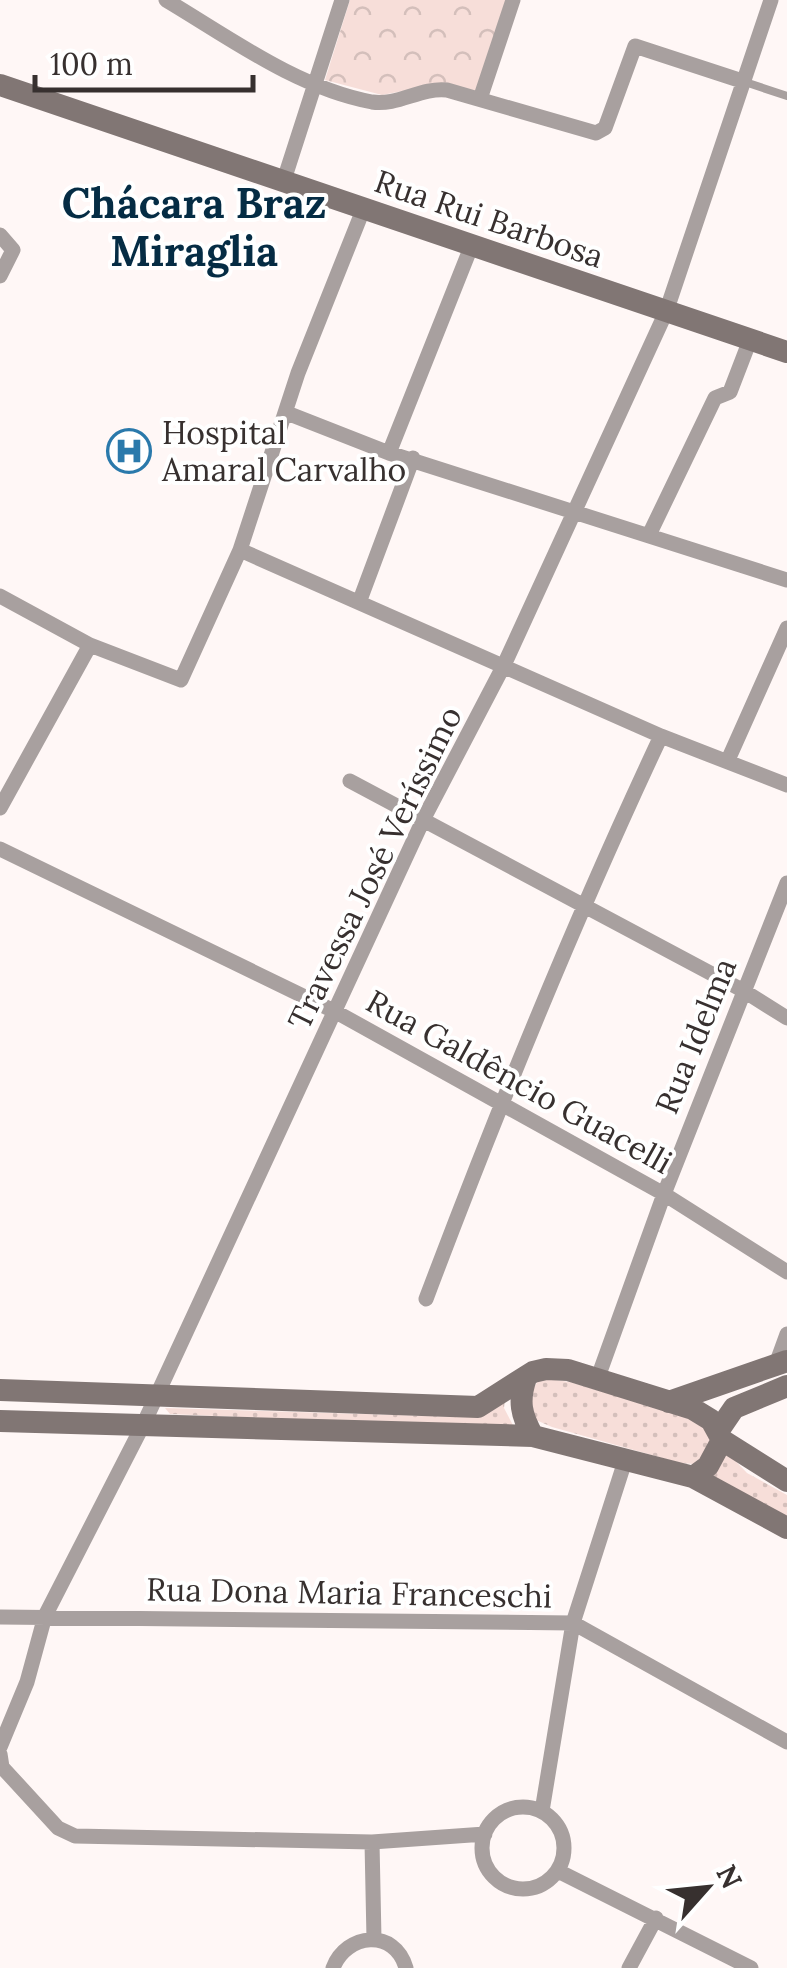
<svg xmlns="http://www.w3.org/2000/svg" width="787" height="1968" viewBox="0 0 787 1968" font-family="Lora,serif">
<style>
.grass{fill:url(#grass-dots)}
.park{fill:url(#park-crowns)}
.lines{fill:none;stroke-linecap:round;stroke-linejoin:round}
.lane{stroke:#a8a09f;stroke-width:8}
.street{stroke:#a8a09f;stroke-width:15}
.secondary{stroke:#817674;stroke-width:22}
.labels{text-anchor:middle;stroke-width:8;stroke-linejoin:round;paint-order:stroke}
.street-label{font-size:32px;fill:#37302f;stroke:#fff}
.poi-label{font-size:32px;fill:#37302f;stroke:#fff;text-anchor:start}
.district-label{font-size:42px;font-weight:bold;fill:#052c44;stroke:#fff}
</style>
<defs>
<pattern id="grass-dots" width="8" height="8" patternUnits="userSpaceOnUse" patternTransform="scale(2.5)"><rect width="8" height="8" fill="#f7ded9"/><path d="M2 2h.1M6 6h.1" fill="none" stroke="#d4bfbb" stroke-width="1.8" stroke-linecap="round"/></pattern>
<pattern id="park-crowns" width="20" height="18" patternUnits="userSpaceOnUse" patternTransform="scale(2.5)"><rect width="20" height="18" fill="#f7ded9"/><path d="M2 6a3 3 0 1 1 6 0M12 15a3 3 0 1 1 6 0" fill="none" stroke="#d4bfbb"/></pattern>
</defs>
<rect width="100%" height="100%" fill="#fff7f6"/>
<!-- grass -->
<path class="grass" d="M540,1378L570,1382L702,1421L710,1429L711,1448L694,1464L680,1463L552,1427L536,1420L529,1395Z
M505,1399L504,1408L515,1429L170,1414L165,1408L465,1417Z
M728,1453L747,1473L787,1495V1517L707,1475Z"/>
<!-- park -->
<path class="park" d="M350,0H506L476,93L418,88L382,95L325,80Z"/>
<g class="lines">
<!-- lane -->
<path class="lane" d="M742,81L787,96"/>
<!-- street -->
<path class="street" d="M166,0C230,38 297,88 372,102C398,106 421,87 447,90L596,133L605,128L635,46L742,81
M480,99L513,0
M283,183L342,0
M0,235L13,250L0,276
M287,413L389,453L787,580
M389,453L471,247
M649,535L715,398L730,392L750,340
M240,550L661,736L787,785
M0,596L90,645L181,680L240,550L298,373L363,210
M360,600L413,458
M728,760L787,628
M350,781L744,991L787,1018
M0,808L90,645
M0,849L336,1012L664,1194L787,1272
M426,1299C498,1108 574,921 661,736
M775,1367L787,1334
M597,1380L664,1194L787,883
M0,1617L573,1623L787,1742
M0,1747L27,1682L45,1616L144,1423L424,818L504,665L666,312L771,0
M0,1754L2,1767L58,1828L75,1836L372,1842L485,1834
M482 1848a41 41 0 1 1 82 0a41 41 0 1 1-82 0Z
M542,1811L573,1623L625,1461
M372,1842L374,1939
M558,1871L751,1968
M333,1968C346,1933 395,1928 406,1968
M629,1968L656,1918"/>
<!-- secondary -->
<path class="secondary" d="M0,85L787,352
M526,1378C518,1401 521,1415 533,1436
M0,1390L478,1407L533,1372L546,1369L568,1370L693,1409L711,1420L722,1440L708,1466L693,1477L533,1436L0,1421
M669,1402L787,1361
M719,1430L734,1408L787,1386
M722,1440L787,1481
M693,1477L787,1528"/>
</g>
<!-- icons -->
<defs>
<g id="hospital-ring" transform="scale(2.25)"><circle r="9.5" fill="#fff" stroke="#2a79ab" stroke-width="1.5"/><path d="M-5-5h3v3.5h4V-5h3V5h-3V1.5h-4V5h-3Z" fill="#2a79ab"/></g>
</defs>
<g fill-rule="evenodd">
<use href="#hospital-ring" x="129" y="451"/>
</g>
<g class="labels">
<!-- street labels -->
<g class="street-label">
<text transform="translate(489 219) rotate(19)" y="11">Rua Rui Barbosa</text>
<text transform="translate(375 868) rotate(-64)" y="11">Travessa José Veríssimo</text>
<text transform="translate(696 1036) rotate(-68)" y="11">Rua Idelma</text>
<text transform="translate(519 1082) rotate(29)" y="11">Rua Galdêncio Guacelli</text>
<text transform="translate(349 1593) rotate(1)" y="11">Rua Dona Maria Franceschi</text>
</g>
<!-- poi labels -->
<g class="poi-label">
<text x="162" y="444">Hospital<tspan x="162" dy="37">Amaral Carvalho</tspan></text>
</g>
<!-- district labels -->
<g class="district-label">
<text x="194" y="218">Chácara Braz<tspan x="194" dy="48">Miraglia</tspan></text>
</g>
</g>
<!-- north arrow -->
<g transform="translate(707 1888) rotate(63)" stroke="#ffffff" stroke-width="8" paint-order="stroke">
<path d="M0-8L18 38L0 25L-18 38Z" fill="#37302f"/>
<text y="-15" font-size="28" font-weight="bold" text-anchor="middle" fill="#37302f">N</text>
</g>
<!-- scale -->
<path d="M35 75v15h218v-15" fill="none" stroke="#37302f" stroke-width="5"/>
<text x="50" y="75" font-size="30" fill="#37302f" stroke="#ffffff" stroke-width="8" paint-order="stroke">100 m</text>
</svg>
